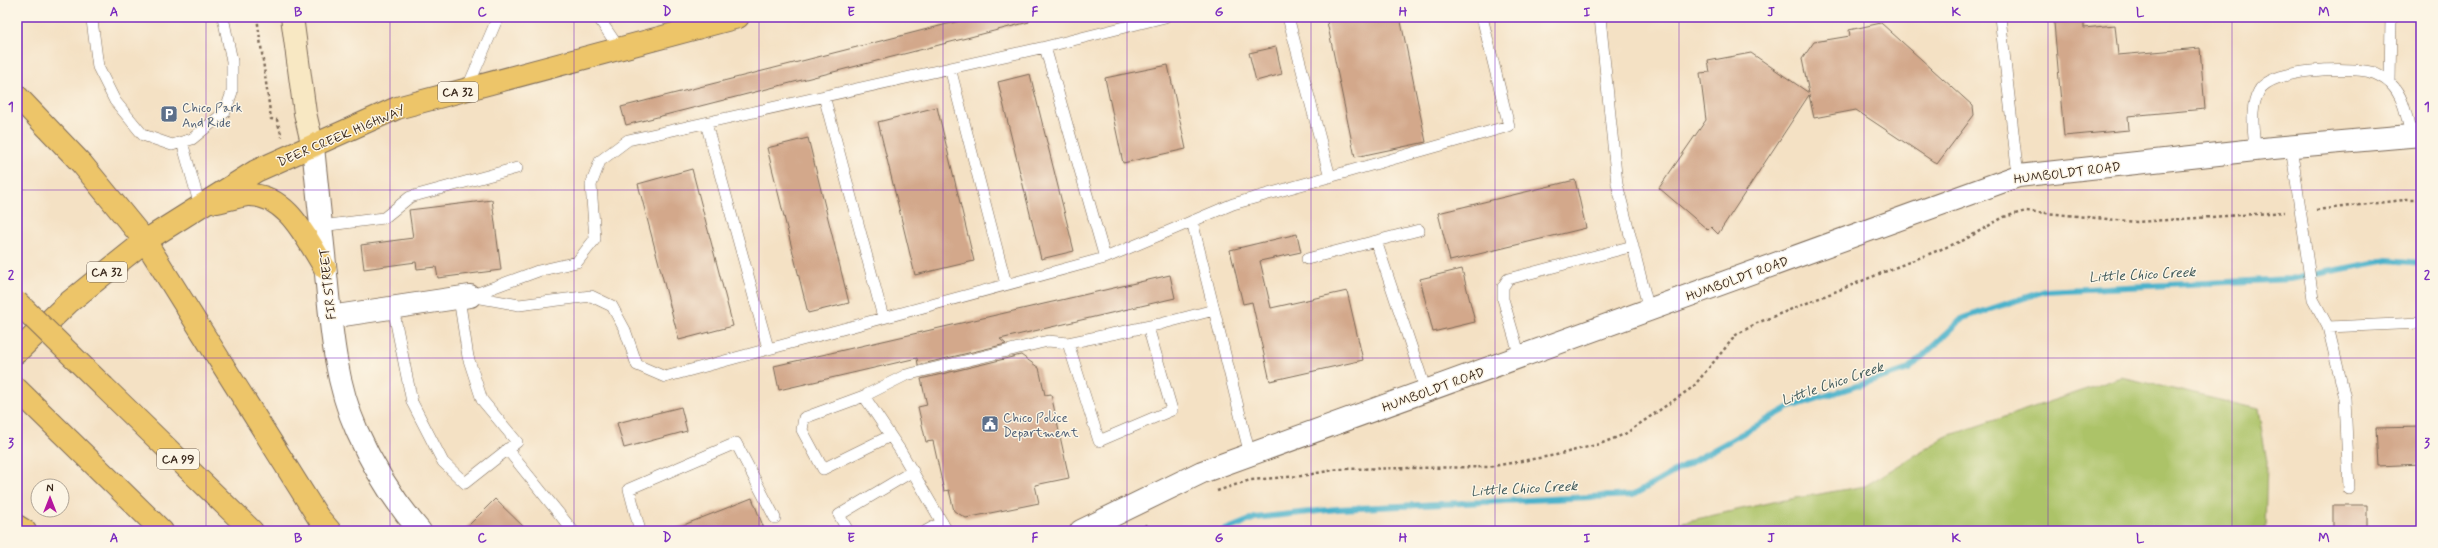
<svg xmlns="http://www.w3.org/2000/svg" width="2438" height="548" viewBox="0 0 2438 548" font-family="Mynerve,sans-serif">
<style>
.green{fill:#acc368;stroke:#747643}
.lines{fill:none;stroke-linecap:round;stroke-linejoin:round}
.stream{stroke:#4cb2cb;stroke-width:6}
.building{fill:#d3a88b}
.lane-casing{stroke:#7c6a58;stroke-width:12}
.street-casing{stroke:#7c6a58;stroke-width:24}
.secondary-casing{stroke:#7c6a58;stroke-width:24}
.primary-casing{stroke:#7c6a58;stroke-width:24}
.highway-casing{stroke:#7c6a58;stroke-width:24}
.path{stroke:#7c6a58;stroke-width:2.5;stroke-dasharray:3 3;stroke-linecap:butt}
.lane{stroke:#fff;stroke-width:11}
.street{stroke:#fff;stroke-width:22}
.secondary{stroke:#f8e8c3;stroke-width:22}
.primary{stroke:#edc569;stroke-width:22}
.highway{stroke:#edc569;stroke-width:22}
.highway-bridge-casing{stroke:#7c6a58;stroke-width:24;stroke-linecap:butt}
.highway-bridge{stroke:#edc569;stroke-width:22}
.grid{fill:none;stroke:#7b2cbf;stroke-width:1;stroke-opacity:0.55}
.labels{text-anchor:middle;stroke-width:3;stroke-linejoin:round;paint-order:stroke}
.shield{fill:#fcf5e5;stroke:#75675a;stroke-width:1}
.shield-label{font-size:12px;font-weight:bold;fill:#3b2a1e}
.service-label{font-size:13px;fill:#4e5e75;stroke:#fcf5e5;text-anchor:start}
.street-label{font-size:13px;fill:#3b2a1e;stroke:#fcf5e5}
.water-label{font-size:14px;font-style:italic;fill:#415a5b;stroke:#fcf5e5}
.neatline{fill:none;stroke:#7b2cbf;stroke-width:1.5}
.grid-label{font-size:13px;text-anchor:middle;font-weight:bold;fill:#7b2cbf}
</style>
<rect width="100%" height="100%" fill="#fcf5e5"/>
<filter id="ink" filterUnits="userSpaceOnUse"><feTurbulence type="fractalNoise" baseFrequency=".025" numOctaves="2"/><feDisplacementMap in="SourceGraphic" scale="8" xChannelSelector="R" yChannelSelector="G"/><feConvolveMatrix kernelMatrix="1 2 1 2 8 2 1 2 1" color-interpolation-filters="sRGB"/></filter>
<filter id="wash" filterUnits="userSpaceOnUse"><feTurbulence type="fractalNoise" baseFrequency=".012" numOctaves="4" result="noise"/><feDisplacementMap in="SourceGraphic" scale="16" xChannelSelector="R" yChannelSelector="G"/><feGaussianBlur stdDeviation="0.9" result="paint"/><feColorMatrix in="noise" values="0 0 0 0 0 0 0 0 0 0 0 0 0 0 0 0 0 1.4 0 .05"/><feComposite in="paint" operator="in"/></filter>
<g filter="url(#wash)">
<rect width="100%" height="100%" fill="#f4e1c4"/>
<!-- green -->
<path class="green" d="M2122,377L2258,409L2267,462L2265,531H1643L1768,503L1865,486L1945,437Z"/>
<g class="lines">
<!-- stream -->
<path class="stream" d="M1223,531L1255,518L1337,509L1633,495L1788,408L1909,369L1963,318L2045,291L2290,279L2388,260L2421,263"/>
</g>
<g id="blocks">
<!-- building -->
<path class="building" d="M975,17H1029V22L626,125L621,107Z
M1326,17H1400L1426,142L1355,157Z
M2084,20V28L2115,25L2118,55L2200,48L2205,109L2128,116L2129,130L2064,136L2054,23Z
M1881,23L1973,106L1974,115L1937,164L1856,110L1814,118L1809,95L1718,234L1711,227L1708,230L1659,188L1706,120L1700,73L1710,72L1708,61L1751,53L1809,93L1802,59L1814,42L1850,36L1849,30Z
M1276,47L1282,74L1256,81L1249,53Z
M1168,65L1186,149L1123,163L1105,78Z
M1030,74L1074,251L1041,259L998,82Z
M937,107L974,261L915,275L878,122Z
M808,138L849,303L808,313L767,148Z
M692,169L733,326L679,340L638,184Z
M1575,180L1586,228L1450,261L1438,213Z
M492,200L501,270L438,278L436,267L417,269L416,262L364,269L361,245L413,238L409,210Z
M1297,234L1301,252L1260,261L1271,308L1347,291L1363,360L1270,381L1252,302L1243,304L1230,250Z
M1462,269L1475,322L1433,332L1420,279Z
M1170,275L1175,298L1000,339L1006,344L918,365L917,358L779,390L774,366Z
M1021,355L1039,368L1045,395L1051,394L1069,478L1035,485L1039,503L966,518L954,511L949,490L944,491L933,441L926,442L918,407L927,405L921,379Z
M681,407L687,431L624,448L617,423Z
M2421,427V464L2378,466L2376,428Z
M752,498L765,531H671V530Z
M495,499L528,531H463Z
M2333,505H2367V531H2333Z"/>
</g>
</g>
<g filter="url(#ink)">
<use href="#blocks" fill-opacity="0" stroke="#7c6a58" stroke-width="1"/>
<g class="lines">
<!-- lane casing -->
<g class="lane-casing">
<path id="lane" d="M96,17L92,20L98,67L115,101L143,135L172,145L192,139L225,112L232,92V61L223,17
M600,17V20L612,17
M1288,17L1330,177
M1600,17L1617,184L1649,310
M2000,17L2018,176
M600,20L619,48
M1045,47L1105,258L665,377L637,365L625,330L612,306L591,296L519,305L470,296L538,271L577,262L595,239L591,185L600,161L628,140Z
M1045,47L1165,17
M950,68L1006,284
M2390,83L2391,17
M467,89L498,17
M824,96L883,317
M706,123L768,348
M182,142L200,206
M2291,146L2313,299L2328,327L2421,323
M2255,150C2254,130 2249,109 2259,91C2271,68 2349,67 2371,72C2377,74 2386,79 2390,83C2404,96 2407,118 2411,136
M1192,221L1250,455
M321,226L384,218L410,197L517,168
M1376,241L1419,230
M1105,258L1233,204L1509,126L1482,17
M1307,259L1376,241L1426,391
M393,308L412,402L443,462L465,483L517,442L482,400L468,357L459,298
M2328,327L2345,398L2349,489
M1068,343L1160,324L1214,310
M1520,357L1503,299V287L1508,279L1633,246
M864,396L906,375L1048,341L1068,343L1099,441L1172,410L1148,327
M890,436L823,469L802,430L804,418L864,396L900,450L947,531
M507,449L573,531
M640,531L629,489L736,443L775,518
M848,531L839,515L913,471
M926,531L942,522"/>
</g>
<!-- street casing -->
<g class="street-casing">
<path id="street" d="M313,147C317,189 322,232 326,274C331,327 335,382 357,431C373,467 394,501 420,531
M330,317L470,296
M1081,531L1202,472L2018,176L2273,148L2421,135"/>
</g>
<!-- secondary casing -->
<g class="secondary-casing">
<path id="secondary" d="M292,17L305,113L313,147"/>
</g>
<!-- primary casing -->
<g class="primary-casing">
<path id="primary" d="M17,96L82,164L145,241
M217,202C227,200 238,196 247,195C287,193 307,240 325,268
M17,352L68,303L145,241L256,171L397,108L738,17"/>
</g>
<!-- highway casing -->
<g class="highway-casing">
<path id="highway" d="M145,241L318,517L330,531
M104,387L252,531
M17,389L162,531
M17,526L25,531"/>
</g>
<!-- path -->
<path class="path" d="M257,17L271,119L277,120L282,137
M2316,210L2404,200H2421
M1217,491L1250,480L1301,476L1339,469L1488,467L1556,455L1600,444L1625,434L1693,387L1736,335L1757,323L1964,240L2004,217L2026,211L2137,222L2285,212
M1140,531L1148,523"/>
<!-- lane -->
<use href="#lane" class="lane"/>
<!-- street -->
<use href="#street" class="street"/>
<!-- secondary -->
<use href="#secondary" class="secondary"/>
<!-- primary -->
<use href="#primary" class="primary"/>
<!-- highway -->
<use href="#highway" class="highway"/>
<!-- highway-bridge casing -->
<g class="highway-bridge-casing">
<path id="highway-bridge" d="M17,302L104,387"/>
</g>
<!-- highway-bridge -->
<use href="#highway-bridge" class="highway-bridge"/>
</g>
</g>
<!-- grid -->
<path class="grid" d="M206,17V531M390,17V531M574,17V531M759,17V531M943,17V531M1127,17V531M1311,17V531M1495,17V531M1679,17V531M1864,17V531M2048,17V531M2232,17V531M17,190H2421M17,358H2421"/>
<!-- icons -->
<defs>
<g id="parking-square" transform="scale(0.9)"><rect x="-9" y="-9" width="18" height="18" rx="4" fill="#5c6f8a" stroke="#fcf5e5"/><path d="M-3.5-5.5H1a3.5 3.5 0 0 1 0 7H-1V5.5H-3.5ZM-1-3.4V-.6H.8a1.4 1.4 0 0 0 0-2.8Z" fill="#fff"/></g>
<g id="civic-square" transform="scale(0.9)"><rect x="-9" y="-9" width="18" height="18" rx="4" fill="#5c6f8a" stroke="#fcf5e5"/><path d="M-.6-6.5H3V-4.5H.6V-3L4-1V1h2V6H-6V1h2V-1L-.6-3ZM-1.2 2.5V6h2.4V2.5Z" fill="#fff"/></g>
</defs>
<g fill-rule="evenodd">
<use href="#parking-square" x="169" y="114"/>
<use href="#civic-square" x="990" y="424"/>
</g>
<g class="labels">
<!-- shield labels -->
<g class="shield">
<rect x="438" y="82" width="40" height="20" rx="3"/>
<rect x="87" y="262" width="40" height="20" rx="3"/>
<rect x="157" y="449" width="42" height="20" rx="3"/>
</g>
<g class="shield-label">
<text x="458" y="96">CA 32</text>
<text x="107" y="276">CA 32</text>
<text x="178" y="463">CA 99</text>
</g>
<!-- service labels -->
<g class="service-label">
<text x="182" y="112">Chico Park<tspan x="182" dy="15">And Ride</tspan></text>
<text x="1003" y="422">Chico Police<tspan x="1003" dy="15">Department</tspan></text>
</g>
<!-- street labels -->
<g class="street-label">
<text transform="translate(341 135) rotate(-23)" y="5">DEER CREEK HIGHWAY</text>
<text transform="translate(2067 172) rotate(-7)" y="5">HUMBOLDT ROAD</text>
<text transform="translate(1737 278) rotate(-20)" y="5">HUMBOLDT ROAD</text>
<text transform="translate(327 284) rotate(-96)" y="5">FIR STREET</text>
<text transform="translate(1433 389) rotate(-20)" y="5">HUMBOLDT ROAD</text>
</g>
<!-- water labels -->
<g class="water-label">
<text transform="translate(2142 274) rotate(-3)" y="5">Little Chico Creek</text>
<text transform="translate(1832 383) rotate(-19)" y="5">Little Chico Creek</text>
<text transform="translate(1524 488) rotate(-3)" y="5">Little Chico Creek</text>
</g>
</g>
<!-- margin -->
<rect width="2438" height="548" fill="none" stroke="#fcf5e5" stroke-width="44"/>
<!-- north arrow -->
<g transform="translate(50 498)"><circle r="19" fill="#fcf5e5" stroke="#afa495"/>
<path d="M0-3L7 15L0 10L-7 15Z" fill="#b5179e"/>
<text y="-6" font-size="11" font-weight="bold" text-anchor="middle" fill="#3b2a1e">N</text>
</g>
<rect x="22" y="22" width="2394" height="504" class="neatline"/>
<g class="grid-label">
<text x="114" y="16">A</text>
<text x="298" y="16">B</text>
<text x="482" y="16">C</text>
<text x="667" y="16">D</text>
<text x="851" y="16">E</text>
<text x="1035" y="16">F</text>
<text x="1219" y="16">G</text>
<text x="1403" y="16">H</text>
<text x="1587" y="16">I</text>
<text x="1771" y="16">J</text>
<text x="1956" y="16">K</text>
<text x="2140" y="16">L</text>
<text x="2324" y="16">M</text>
<text x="11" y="111">1</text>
<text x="2427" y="111">1</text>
<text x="11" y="279">2</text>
<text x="2427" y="279">2</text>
<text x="11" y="447">3</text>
<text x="2427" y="447">3</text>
<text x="114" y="542">A</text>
<text x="298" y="542">B</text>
<text x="482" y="542">C</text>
<text x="667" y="542">D</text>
<text x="851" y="542">E</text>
<text x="1035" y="542">F</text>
<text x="1219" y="542">G</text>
<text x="1403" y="542">H</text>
<text x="1587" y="542">I</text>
<text x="1771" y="542">J</text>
<text x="1956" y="542">K</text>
<text x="2140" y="542">L</text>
<text x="2324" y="542">M</text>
</g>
</svg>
